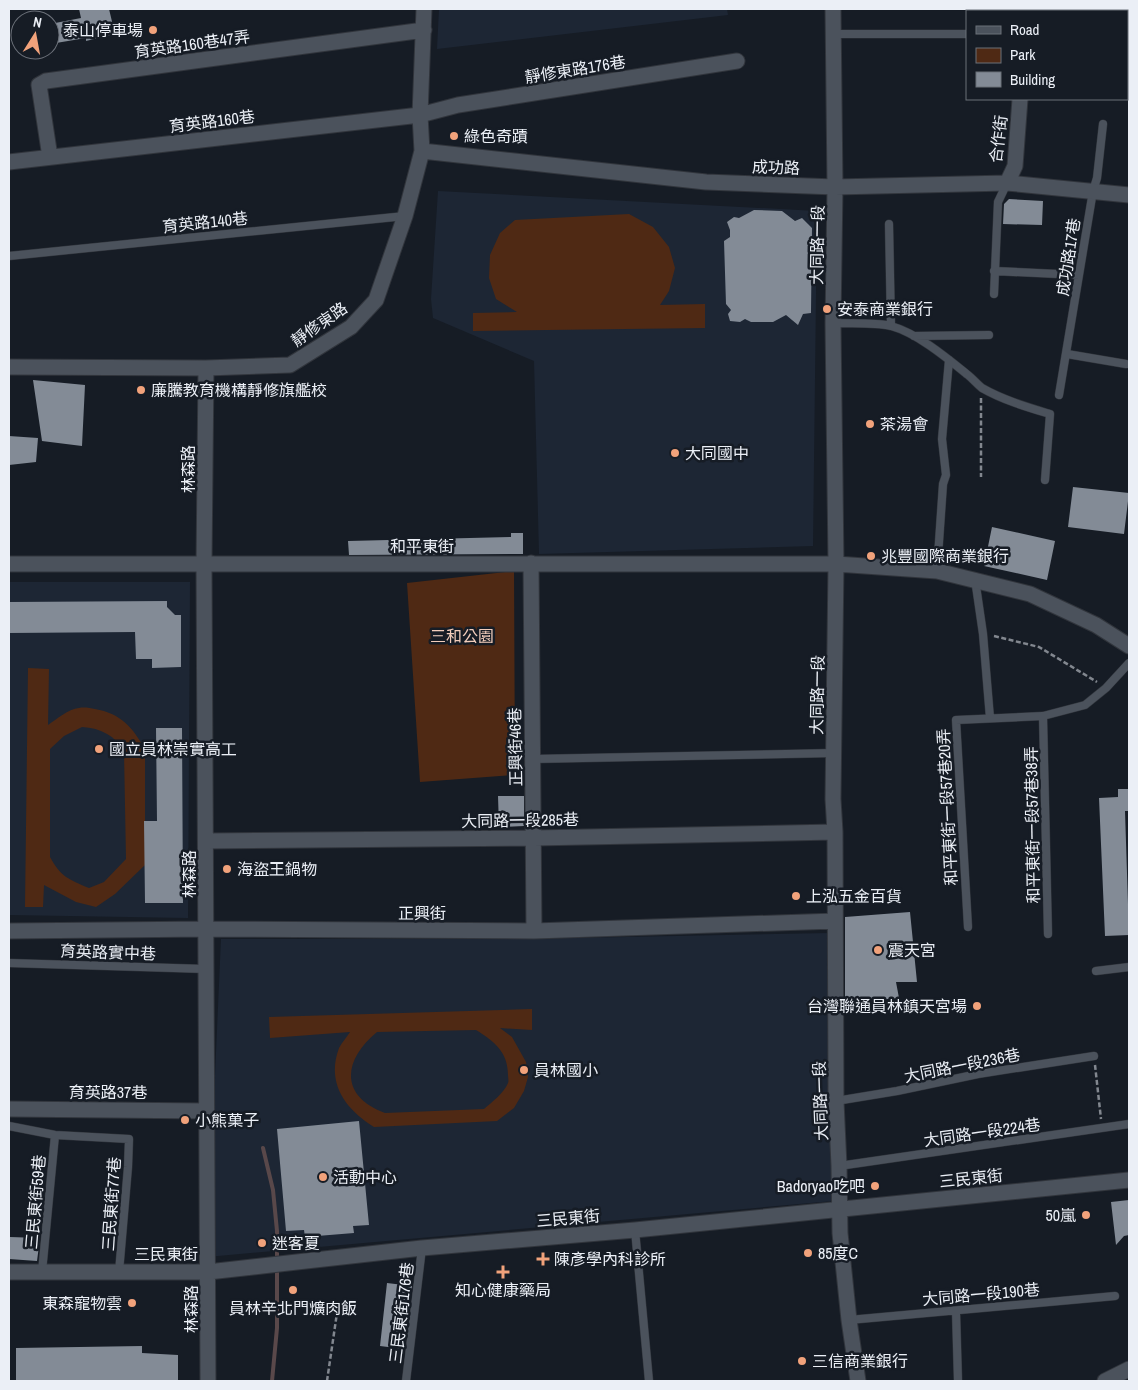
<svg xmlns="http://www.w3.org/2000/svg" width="1138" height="1390" viewBox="0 0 1138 1390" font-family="'Archivo Narrow','Noto Sans TC',sans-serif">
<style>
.built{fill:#1d2634}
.green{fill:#4f2914;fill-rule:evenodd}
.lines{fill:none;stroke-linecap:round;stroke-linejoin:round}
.stream{stroke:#59484a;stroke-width:4}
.building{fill:#838b96}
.service-casing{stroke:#31353c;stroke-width:9}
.minor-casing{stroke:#31353c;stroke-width:17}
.tertiary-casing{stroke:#31353c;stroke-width:17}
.path{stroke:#82878f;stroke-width:2.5;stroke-dasharray:5 2.5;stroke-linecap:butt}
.service{stroke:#4b525c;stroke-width:8}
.minor{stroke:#4b525c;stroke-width:15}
.tertiary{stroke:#4b525c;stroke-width:15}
.poi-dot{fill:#f1a27b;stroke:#161c25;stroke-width:2}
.labels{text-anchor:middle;stroke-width:5;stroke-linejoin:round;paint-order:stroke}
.poi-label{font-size:16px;fill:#ebeff6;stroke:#161c25;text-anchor:start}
.street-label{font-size:16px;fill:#ebeff6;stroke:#161c25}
.park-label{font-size:16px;fill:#f3cdbb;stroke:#161c25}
</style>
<rect width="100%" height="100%" fill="#161c25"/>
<!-- built -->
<path class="built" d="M439,9H727L728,15L437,49Z
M438,191L817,211L813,546L539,554L534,361L433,318L431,299Z
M9,582H190L188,918L9,915Z
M831,933L833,1201L207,1257L221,939H525Z"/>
<!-- green -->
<path class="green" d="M629,214L653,227L669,247L675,268L669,291L660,305L705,304V328L473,331V313L517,312L496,299L489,278L490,255L500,233L515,220Z
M514,571L515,775L420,782L407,583Z
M28,668L49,669L48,725C57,719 68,709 79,708C84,707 90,708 95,709C120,713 134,728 145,750V865L115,894L96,907L76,902L44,885L43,907H25ZM82,727C101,728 116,736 124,752L126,859L104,882L89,888C68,879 61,877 50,857V749L64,736Z
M532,1009V1030L500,1028L512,1037L526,1062L528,1077L524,1091L514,1108L497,1121L374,1127C345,1109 326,1083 339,1048C342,1042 347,1037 350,1032L270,1038L269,1017ZM476,1030C494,1041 508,1052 508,1075C508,1078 509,1081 508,1083C504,1093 492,1102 484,1109L385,1113C339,1096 343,1060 377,1032Z"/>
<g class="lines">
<!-- stream -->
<path class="stream" d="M263,1148L273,1190L277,1231V1262
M272,1381L277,1328V1269"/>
</g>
<!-- building -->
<path class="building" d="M79,9H109L115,34L86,41V38L50,44V24L81,18Z
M1009,199L1043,201L1042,225L1003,224L1004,204Z
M754,210L782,211L795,221L802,218L812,228L811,313L803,314L798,325L786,315L773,322H751L745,319L740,322L730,321L728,314L731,310L726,304L724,241L730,237V230L727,222L734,217L739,218Z
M33,380L85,385L82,446L42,441Z
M9,436L38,438L36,462L9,465Z
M1073,487L1129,493L1124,534L1068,527Z
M992,527L1055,541L1047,580L984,566Z
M511,533H523V554L349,555L348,541L511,537Z
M167,601V607L175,615H181V667L152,668V659H136L135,632L9,633V602Z
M156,728H182L183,903H145L144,821H157Z
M1118,789H1129V811H1125L1129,935L1105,936L1099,798L1118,797Z
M498,796H524V826L499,827Z
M910,912L917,982H896L899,998L845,1003V917Z
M359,1121L369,1225L353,1226L354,1233L305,1237L304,1230L286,1231L277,1129Z
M1129,1200V1235L1124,1236L1116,1245L1111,1202Z
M10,1237L40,1238L37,1261L9,1259Z
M387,1283L412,1286L404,1349L380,1346Z
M142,1346V1353L178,1355V1381H16V1348Z"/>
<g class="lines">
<!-- service casing -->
<g class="service-casing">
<path id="service" d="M833,34H967
M1127,40L1129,41
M889,224L891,326
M9,256L405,216
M994,271L1079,275
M994,294L998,202L1007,183
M833,323C852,324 873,322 891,326C917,333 947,358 968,375C973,379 977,384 982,388C1003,400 1027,407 1050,414L1045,480
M914,336L989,335
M1067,354L1126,364
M1059,395L1093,191L1097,178L1103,124
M937,571L943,484L946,475L942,439L949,360
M975,579L983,634L990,718
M1043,716L1048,934
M532,759L834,753
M968,927L956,720L1043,716L1085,705L1106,688L1129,663
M9,963L206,969
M1096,971L1129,967
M836,1101L897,1091L978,1074L1094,1056
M9,1126L55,1135L129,1139L128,1167L119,1272
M839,1166L1129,1124
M635,1230L649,1381
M42,1272L55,1135
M956,1311L958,1381
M849,1320L1115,1296
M406,1381L422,1248"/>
</g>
<!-- minor casing -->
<g class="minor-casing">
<path id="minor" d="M833,9L835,187L833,323L836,564L833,799L835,832L836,1101L839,1166L840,1233L849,1320L858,1381
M1027,11V9
M422,151L706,182L835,187L1007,183L1129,195
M50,157L39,85L46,81L424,30
M9,162L420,115L458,105L737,61
M1007,183L1015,166L1020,99
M9,367L206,368L290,365L351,327L376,300L405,216L422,151L420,115L424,9
M206,368L204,565L208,1381
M531,563L534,931
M9,564H836L937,571L1030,594L1096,625L1129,646
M206,841L534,838L835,832
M9,931L206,929L534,931L835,921
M9,1109L206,1111
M9,1272H208L422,1248L635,1230L1129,1180"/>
</g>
<!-- tertiary casing -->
<g class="tertiary-casing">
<path id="tertiary" d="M1105,1381L1129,1369"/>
</g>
<!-- path -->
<path class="path" d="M981,398V477
M994,636L1039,647L1097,682
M1095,1065L1101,1119
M327,1381L338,1306"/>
<!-- service -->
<use href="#service" class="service"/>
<!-- minor -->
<use href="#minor" class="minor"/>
<!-- tertiary -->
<use href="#tertiary" class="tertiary"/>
</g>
<!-- markers -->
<g class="poi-dot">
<circle cx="153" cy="30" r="5"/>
<circle cx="454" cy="136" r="5"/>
<circle cx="827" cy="309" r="5"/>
<circle cx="141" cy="390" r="5"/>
<circle cx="870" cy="424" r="5"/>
<circle cx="675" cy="453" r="5"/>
<circle cx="871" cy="556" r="5"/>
<circle cx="99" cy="749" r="5"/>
<circle cx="227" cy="869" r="5"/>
<circle cx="796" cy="896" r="5"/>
<circle cx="878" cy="950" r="5"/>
<circle cx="977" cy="1006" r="5"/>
<circle cx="524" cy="1070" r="5"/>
<circle cx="185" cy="1120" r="5"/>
<circle cx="323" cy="1177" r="5"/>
<circle cx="875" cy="1186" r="5"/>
<circle cx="1086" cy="1215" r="5"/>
<circle cx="262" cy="1243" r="5"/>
<circle cx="808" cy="1253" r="5"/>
<path d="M540.5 1251.5h5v5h5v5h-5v5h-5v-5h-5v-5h5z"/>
<path d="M500.5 1264.5h5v5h5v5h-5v5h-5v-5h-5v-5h5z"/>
<circle cx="293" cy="1290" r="5"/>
<circle cx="132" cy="1303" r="5"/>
<circle cx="802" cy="1361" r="5"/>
</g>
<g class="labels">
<!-- poi labels -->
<g class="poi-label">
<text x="143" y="36" text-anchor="end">泰山停車場</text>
<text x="464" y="142">綠色奇蹟</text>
<text x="837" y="315">安泰商業銀行</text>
<text x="151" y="396">廉騰教育機構靜修旗艦校</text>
<text x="880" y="430">茶湯會</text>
<text x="685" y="459">大同國中</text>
<text x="881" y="562">兆豐國際商業銀行</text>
<text x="109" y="755">國立員林崇實高工</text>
<text x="237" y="875">海盜王鍋物</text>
<text x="806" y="902">上泓五金百貨</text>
<text x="888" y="956">震天宮</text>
<text x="967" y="1012" text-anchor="end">台灣聯通員林鎮天宮場</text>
<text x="534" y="1076">員林國小</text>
<text x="195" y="1126">小熊菓子</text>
<text x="333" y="1183">活動中心</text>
<text x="865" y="1192" text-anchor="end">Badoryao吃吧</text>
<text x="1076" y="1221" text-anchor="end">50嵐</text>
<text x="272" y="1249">迷客夏</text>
<text x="818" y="1259">85度C</text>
<text x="554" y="1265">陳彥學內科診所</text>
<text x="503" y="1296" text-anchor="middle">知心健康藥局</text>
<text x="122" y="1309" text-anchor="end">東森寵物雲</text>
<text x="293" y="1314" text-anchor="middle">員林辛北門爌肉飯</text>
<text x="812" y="1367">三信商業銀行</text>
</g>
<!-- street labels -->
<g class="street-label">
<text transform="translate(192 44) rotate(-8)" y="6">育英路160巷47弄</text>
<text transform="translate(575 69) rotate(-9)" y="6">靜修東路176巷</text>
<text transform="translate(212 121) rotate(-7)" y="6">育英路160巷</text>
<text transform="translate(998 139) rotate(-83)" y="6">合作街</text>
<text transform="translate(776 167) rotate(2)" y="6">成功路</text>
<text transform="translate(205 222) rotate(-6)" y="6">育英路140巷</text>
<text transform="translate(817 245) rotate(-89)" y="6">大同路一段</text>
<text transform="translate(1068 257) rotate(-81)" y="6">成功路17巷</text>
<text transform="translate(319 324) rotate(-35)" y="6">靜修東路</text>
<text transform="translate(188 469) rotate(-90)" y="6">林森路</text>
<text x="422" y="552">和平東街</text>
<text transform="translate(817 695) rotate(-89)" y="6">大同路一段</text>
<text transform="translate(515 747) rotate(-91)" y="6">正興街46巷</text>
<text transform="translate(947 807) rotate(-93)" y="6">和平東街一段57巷20弄</text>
<text transform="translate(520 820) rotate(-1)" y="6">大同路一段285巷</text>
<text transform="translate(1032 825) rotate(-91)" y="6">和平東街一段57巷38弄</text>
<text transform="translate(189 874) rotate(-90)" y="6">林森路</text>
<text x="422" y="919">正興街</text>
<text transform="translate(108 952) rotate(2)" y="6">育英路實中巷</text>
<text transform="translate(962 1065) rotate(-11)" y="6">大同路一段236巷</text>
<text x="108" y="1098">育英路37巷</text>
<text transform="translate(820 1101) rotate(-92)" y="6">大同路一段</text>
<text transform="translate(982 1132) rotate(-8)" y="6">大同路一段224巷</text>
<text transform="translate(971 1178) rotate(-6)" y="6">三民東街</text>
<text transform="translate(35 1202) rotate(-85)" y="6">三民東街59巷</text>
<text transform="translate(111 1204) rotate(-86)" y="6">三民東街77巷</text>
<text transform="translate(568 1218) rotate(-5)" y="6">三民東街</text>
<text x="166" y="1260">三民東街</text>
<text transform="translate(981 1294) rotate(-5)" y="6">大同路一段190巷</text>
<text transform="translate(191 1309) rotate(-90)" y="6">林森路</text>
<text transform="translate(401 1313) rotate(-83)" y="6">三民東街176巷</text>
</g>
<!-- park labels -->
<g class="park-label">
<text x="462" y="642">三和公園</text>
</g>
</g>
<!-- border -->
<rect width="1138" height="1390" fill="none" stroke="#ebeff6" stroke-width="20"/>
<!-- legend -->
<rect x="966" y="10" width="162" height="90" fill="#161c25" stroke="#6b7079"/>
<rect x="976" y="26" width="25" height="8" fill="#4b525c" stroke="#6b7079"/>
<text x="1010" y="35" font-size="15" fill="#ebeff6">Road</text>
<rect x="976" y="48" width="25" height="15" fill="#4f2914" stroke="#6b7079"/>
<text x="1010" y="60" font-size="15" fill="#ebeff6">Park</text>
<rect x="976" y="72" width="25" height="15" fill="#838b96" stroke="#6b7079"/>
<text x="1010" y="85" font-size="15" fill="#ebeff6">Building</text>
<!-- north arrow -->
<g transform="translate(35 35) rotate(11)"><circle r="24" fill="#161c25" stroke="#6b7079"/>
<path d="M0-4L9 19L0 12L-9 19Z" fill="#f1a27b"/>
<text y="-8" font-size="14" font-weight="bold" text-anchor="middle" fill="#ebeff6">N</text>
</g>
</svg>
